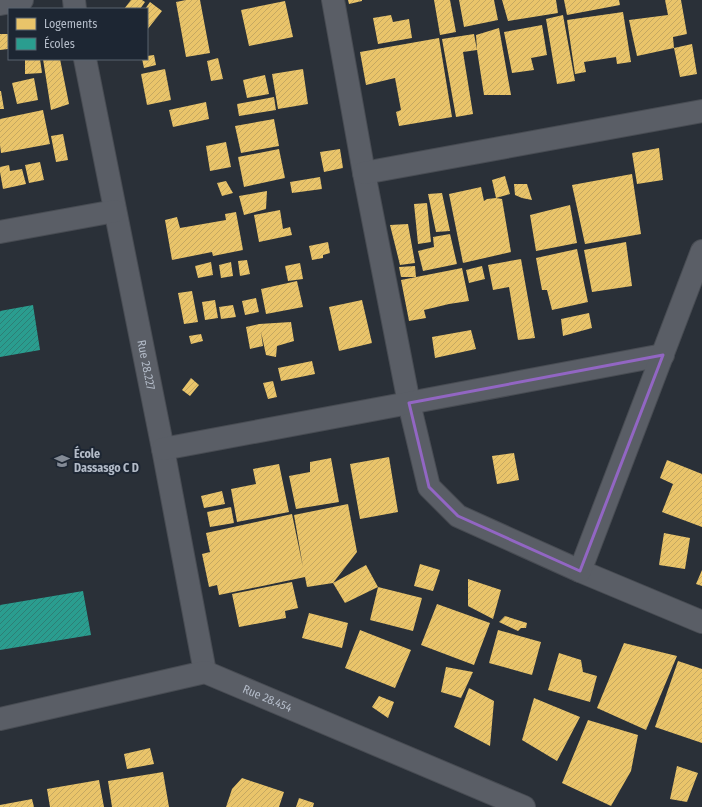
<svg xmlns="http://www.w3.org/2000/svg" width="702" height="807" viewBox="0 0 702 807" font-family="'Fira Sans Condensed',sans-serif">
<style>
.homes{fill:url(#homes-hatch)}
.schools{fill:url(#schools-hatch)}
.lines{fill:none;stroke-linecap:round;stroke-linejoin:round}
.street-casing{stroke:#484c53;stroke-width:24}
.street{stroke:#5a5e66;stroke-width:22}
.marked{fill:none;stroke:#9266c3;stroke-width:3;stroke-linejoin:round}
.labels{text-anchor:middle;stroke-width:4;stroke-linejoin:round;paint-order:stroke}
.street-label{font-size:12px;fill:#b4bcc9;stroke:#1d2633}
.poi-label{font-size:12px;font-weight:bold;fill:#b4bcc9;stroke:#1d2633;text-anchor:start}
</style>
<defs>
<pattern id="homes-hatch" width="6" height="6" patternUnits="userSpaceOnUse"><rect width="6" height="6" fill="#e9c46a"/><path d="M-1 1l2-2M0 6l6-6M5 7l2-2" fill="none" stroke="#c5a861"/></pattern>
<pattern id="schools-hatch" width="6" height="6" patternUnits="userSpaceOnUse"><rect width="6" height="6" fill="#2a9d8f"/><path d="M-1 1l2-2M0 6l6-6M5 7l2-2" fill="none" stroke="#2e7f76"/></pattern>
</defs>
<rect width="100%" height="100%" fill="#2a3038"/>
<!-- homes -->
<path class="homes" d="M131,0H142L145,2L140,9H124Z
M186,0H200L210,53L186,57L176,2Z
M348,0H362V1L349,4Z
M434,0H450L456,32L440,35Z
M459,0H494L498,20L464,27Z
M502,0H556L558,13L508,21Z
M564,0H619L620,5L567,15Z
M665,0H681L687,34L673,37L674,48L637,56L629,20L668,15Z
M285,1L293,37L249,46L241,10Z
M150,2L162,11L147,30V9H145Z
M623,12L631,62L617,64L616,57L584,62L586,72L575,74L567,20Z
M391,15L393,22L409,19L412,38L378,44L373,18Z
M563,15L575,81L557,84L546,19Z
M542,25L547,55L531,58L534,70L512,73L504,32Z
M499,28L511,95H484L477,50L476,35Z
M0,34H9L8,49L0,50Z
M474,34L477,50L463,52L473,114L456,117L442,39Z
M439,38L452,117L399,126L396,112L401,110L395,78L366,85L360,52Z
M692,44L697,74L680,77L674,48Z
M154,55L156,65L144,68L142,59H147V56Z
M218,58L223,79L211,81L207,61Z
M25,59H40L42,73L25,74Z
M43,59H60L69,104L51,110Z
M165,69L171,100L147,105L141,74Z
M303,69L308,104L278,109L272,74Z
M265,75L269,94L247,98L243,80Z
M34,78L38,100L17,104L12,83Z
M0,91H1L4,109H0Z
M274,97L276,110L239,116L237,104Z
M206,102L209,119L173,127L169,110Z
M43,110L50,144L1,153L0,145V119Z
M274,119L279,146L241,153L235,126Z
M63,134L68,160L56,162L51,136Z
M226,142L231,167L210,171L206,146Z
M659,148L663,180L637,184L632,153Z
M279,149L285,178L244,187L238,157Z
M340,149L343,168L324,172L320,152Z
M40,162L44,180L29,183L25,165Z
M9,165L10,171L22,169L26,184L3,189L0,172V167Z
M632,174L641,234L585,244L572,185Z
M505,176L510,194L496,198L492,180Z
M320,177L322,189L292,193L290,182Z
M226,181L233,193L222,196L217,183Z
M514,184H527L532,200L522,198L515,195Z
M481,187L484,201L487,199L496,198L502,199L511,252L463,263L449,194Z
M267,191L266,209L244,215L239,196Z
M442,193L450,231L436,232L428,194Z
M427,203L431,242L418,244L414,204Z
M570,205L577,243L536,251L530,215Z
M280,210L283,229L290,227L292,235L259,242L254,215Z
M236,212L243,250L213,256L212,252L172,260L165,220L177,217L180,228L226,220L225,214Z
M408,224L415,263L400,265L390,225Z
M450,234L457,264L423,271L418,251L434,247L433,237Z
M328,242L330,253L323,255V258L312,260L309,246Z
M626,242L632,286L592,292L584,250Z
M577,249L588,302L552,310L547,290H542L536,258Z
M521,259L535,338L518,340L509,287L493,290L488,265Z
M247,260L250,274L240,276L238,261Z
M211,262L213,275L198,278L195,266Z
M231,262L233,276L221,278L219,265Z
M300,263L303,279L288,281L285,266Z
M415,266L416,277H401L399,267Z
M482,266L485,279L469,283L466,270Z
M462,268L469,301L449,304L424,310L426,318L409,321L401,280Z
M297,281L303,307L266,314L261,289Z
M192,291L198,322L184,324L178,293Z
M256,298L259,312L245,315L242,301Z
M215,300L218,318L205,320L202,302Z
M362,300L372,343L339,351L329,307Z
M233,305L236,317L221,319L219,307Z
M589,313L592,328L563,336L561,319Z
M291,322L294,341L277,346L276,357L266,355L261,332L263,346L250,349L246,327L259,324Z
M471,330L476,349L435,358L432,337Z
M201,334L203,341L191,344L189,336Z
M312,361L315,374L281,381L278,368Z
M191,378L199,385L190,396L182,390Z
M273,381L277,397L268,399L263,383Z
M514,453L519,480L497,484L492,456Z
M389,457L398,512L360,519L350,464Z
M331,458L339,502L296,509L289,476L310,472V462Z
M667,460L702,474V527L662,512L673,484L660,478Z
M279,464L289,512L237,522L231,489L256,484L253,469Z
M222,491L225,504L204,508L201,496Z
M348,504L357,552L333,583L307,587L305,577L219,595L217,585L209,587L202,554L210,552L206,533L292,514L303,567L294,515Z
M231,507L234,523L210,527L207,512Z
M664,533L690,538L685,569L659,565Z
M420,564L440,570L433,591L414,586Z
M366,565L378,587L345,603L333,583Z
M702,570V586L696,584Z
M468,579L501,590L493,619L468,606Z
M292,582L298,608L285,611L286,618L239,627L232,594Z
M378,587L422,598L413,631L370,620Z
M437,604L490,623L474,665L421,645Z
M309,613L348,623L342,648L302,638Z
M505,616L527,623L526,628H521L518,631L499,622Z
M360,630L411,650L395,688L345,668Z
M498,630L541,642L532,675L489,663Z
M624,643L677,656L646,730L597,708Z
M559,653L581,660L583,672L597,676L590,702L548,690Z
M678,661L702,669V743L655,727Z
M446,667L473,672L461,698L441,692Z
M469,688L494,701L490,746L454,727Z
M379,696L394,702L388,718L372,707Z
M534,698L580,717L557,761L522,740Z
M588,720L638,735L631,771L611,806L562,783Z
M150,748L154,764L127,769L124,754Z
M677,766L698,773L687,802L670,799Z
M163,772L169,807H112L108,781Z
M242,778L284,792L279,807H226L232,789Z
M99,780L104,807H50L47,789Z
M299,798L314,803L313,807H296Z
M32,799L34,807H0V805Z"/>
<!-- schools -->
<path class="schools" d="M33,305L40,350L0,357V311Z
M83,591L91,635L0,650V605Z"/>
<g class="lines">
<!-- street casing -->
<g class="street-casing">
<g id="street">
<path d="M74,0L75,9"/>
<path d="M333,0L364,173L409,403L429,487L458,516L580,571L702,622"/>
<path d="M0,4L22,0"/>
<path id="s1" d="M85,59L163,449L205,672"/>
<path d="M364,173L702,111"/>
<path d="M0,232L115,211"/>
<path d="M163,449L409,403L663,355"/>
<path d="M580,571L702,251"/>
<path id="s2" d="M0,719L205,672L524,807"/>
</g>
</g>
<!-- street -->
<use href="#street" class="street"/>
</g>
<!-- marked area -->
<path class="marked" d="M663,355L580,571L458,516L429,487L409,403Z"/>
<!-- icons -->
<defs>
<g id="school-bare" transform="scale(1.2)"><path d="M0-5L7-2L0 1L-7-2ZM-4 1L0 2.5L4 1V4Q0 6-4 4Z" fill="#848b96" stroke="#1d2633" stroke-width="2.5" paint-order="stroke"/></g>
</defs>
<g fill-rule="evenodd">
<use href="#school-bare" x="62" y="461"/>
</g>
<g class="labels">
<!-- street labels -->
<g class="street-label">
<text dy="4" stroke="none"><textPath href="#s1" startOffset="312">Rue 28.227</textPath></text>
<text dy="4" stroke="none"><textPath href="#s2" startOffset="278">Rue 28.454</textPath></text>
</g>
<!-- poi labels -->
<g class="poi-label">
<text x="74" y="458">École<tspan x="74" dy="14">Dassasgo C D</tspan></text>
</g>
</g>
<!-- legend -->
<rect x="8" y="8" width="140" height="52" fill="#1d2633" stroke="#59626f"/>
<rect x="16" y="18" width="20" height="12" fill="#e9c46a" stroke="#59626f"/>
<text x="44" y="28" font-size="12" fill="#b4bcc9">Logements</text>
<rect x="16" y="38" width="20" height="12" fill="#2a9d8f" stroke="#59626f"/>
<text x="44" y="48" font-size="12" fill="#b4bcc9">Écoles</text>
</svg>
